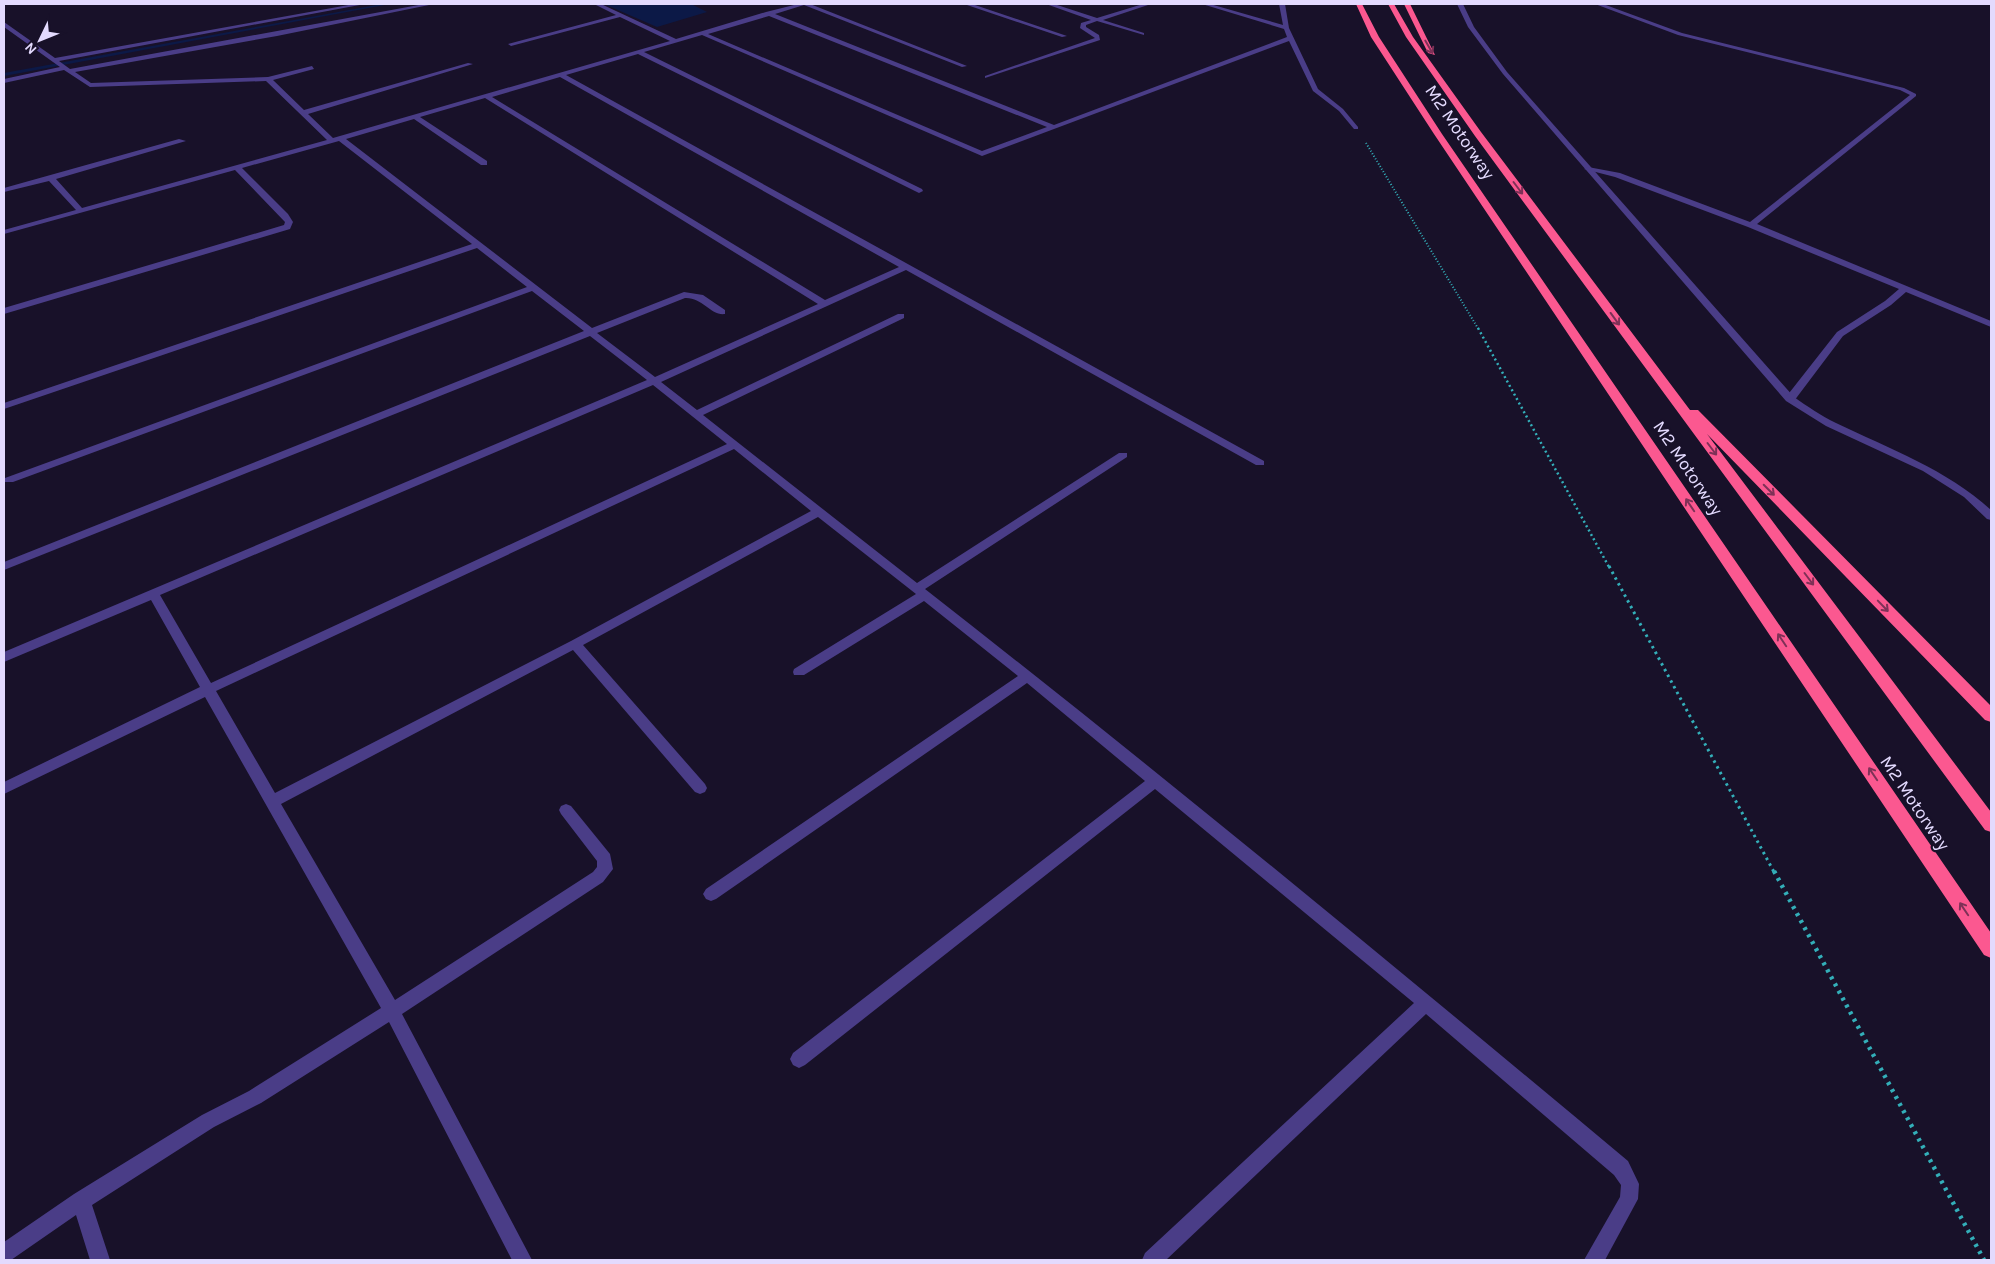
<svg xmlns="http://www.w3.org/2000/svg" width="1995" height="1264" viewBox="0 0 1995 1264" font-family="Karla,sans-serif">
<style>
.water{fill:#0c1947}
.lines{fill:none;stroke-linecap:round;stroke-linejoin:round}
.stream{fill:#0c1947;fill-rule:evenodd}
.path-far3{stroke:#33afb9;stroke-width:2;stroke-dasharray:1 2;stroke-linecap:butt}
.path-far2{stroke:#33afb9;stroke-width:2.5;stroke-dasharray:2 3;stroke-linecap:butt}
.path-far1{stroke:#33afb9;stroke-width:3;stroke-dasharray:2.5 4;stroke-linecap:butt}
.path{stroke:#33afb9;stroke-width:4.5;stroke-dasharray:3 5;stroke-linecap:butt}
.service{fill:#4a3d87;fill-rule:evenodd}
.minor{fill:#4a3d87;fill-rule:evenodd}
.motorway{fill:#fb5890;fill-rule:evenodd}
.oneway{stroke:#7e3157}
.labels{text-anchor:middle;stroke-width:4.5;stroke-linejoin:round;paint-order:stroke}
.street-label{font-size:18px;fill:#e3dafe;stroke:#181129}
</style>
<rect width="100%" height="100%" fill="#181129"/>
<!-- water -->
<path class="water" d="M604,4H691L707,12L657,27Z"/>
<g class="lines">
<!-- stream -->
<path class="stream" d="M382,4H390L4,76V73Z"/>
<!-- path-far3 -->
<path class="path-far3" d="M1366,143L1479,330"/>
<!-- path-far2 -->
<path class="path-far2" d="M1478,328L1609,567"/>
<!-- path-far1 -->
<path class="path-far1" d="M1609,566L1774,872"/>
<!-- path -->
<path class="path" d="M1774,871L1984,1260"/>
<!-- service -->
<path class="service" d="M1457,4H1463L1474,27L1507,72L1794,397C1807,406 1821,416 1836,423C1890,449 1946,469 1991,510V520L1987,519L1964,497L1923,471L1826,426L1786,401L1503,74L1468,27Z"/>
<!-- minor -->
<path class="minor" d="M354,4H365L59,61L70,69L424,4H434L277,36L75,72L91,83L268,77L312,66L314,69L273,80L304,110L468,63L473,64L308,114L333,138L670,41L620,17L511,46L508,44L616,15L594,4H601L676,39L766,12L798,4H810L967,66L962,67L804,5L775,14L1054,125L1287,37L1284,29L1202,4H1210L1283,25L1279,4H1285L1289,28L1318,89L1343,109L1358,127V129H1354L1339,111L1313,91L1289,41L982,156L702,35L644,52L922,189L923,191L919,193L638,54L566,75L1264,461V465H1256L906,270L661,382L697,410L898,314H904V318L703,415L917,583L1119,453H1127V457L925,589C1163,775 1396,967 1628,1161L1639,1184L1638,1199L1605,1260H1584L1620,1197L1621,1185L1614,1175L1426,1014L1166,1260H1142L1145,1253L1414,1003L1155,789L805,1065L799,1068L793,1065L790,1059L793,1053L1145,781L1027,683L716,899L711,901L706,899L703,894L706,889L1018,676L924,601L804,675H794L793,672L794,669L916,594L818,517L583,645L705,784L707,788L705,792L700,794L695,792L573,650L281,804L395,1000L593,872L597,867V861L561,814L559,810L561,806L566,804L571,806L610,854L613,869L603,882L402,1014L532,1260H512L389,1022L261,1103L214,1127L92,1205L110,1260H90L76,1215L11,1260H4V1242L74,1194L202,1115L249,1091L381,1008L205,697L4,794V782L200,687L151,600L4,662V652L647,380L590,336L4,570V562L584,331L532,291L13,482H5V478L527,287L477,248L4,409V403L472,244L339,141L242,168L288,214L293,222L290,229L4,314V308L284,225L285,222L235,170L4,234V230L76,210L49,181L4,192V188L179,139L186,141L56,179L82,208L327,140L266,81L90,87L64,70L4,83V79L60,67L4,27V22L55,58ZM769,16L1047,127L982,151L708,34ZM560,77L899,267L825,300L492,97ZM485,98L818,304L655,377L597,333L685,298C702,297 711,316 725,314V310L703,295L684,292L592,328L346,139L414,119L481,165H487V161L420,117ZM653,385L727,444L211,683L160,595ZM734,449L811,511L571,641L275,793L216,691Z
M964,4H972L1067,36L1062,37Z
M1046,4H1054L1097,18L1143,4H1151L1103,20L1144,33V35L1097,21L1086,25V27L1099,35L1100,40L985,78V76L1095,38L1080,28L1081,23L1091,20Z
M1595,4H1603L1682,33L1904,88L1916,94V96L1757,224L1991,321V327L1906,292L1891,305L1843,336L1794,401H1786V397L1837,332L1885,301L1899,289L1748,227L1615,177L1584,169L1588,167L1620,173L1750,222L1910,95L1900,90L1678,35Z"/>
<!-- motorway -->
<path class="motorway" d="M1356,4H1362L1379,37L1442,134L1991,933V958L1984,955L1434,134L1371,37Z
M1388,4H1394L1413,37L1481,132L1690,410H1698L1991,706V722L1985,720L1707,434L1991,812V832L1985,830L1475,136L1406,37Z
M1404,4H1410L1435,55L1428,53Z"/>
</g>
<!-- one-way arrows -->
<defs><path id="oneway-shaft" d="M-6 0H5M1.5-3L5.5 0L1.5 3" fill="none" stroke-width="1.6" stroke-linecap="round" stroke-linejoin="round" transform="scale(1.25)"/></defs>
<g class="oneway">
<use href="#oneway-shaft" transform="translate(1429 47) rotate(60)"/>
<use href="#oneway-shaft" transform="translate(1518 188) rotate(53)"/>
<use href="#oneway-shaft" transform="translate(1615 319) rotate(54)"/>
<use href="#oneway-shaft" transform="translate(1712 449) rotate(53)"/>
<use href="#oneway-shaft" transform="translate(1769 490) rotate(45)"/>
<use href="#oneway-shaft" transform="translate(1690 505) rotate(-124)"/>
<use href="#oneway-shaft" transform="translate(1809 579) rotate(53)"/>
<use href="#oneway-shaft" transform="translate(1883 606) rotate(46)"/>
<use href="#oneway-shaft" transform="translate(1782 640) rotate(-124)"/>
<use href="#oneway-shaft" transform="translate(1873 774) rotate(-124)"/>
<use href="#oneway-shaft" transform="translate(1964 909) rotate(-124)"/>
</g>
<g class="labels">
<!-- street labels -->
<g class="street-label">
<text transform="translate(1460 132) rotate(56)" y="6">M2 Motorway</text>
<text transform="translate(1688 468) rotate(56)" y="6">M2 Motorway</text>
<text transform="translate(1915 803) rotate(56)" y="6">M2 Motorway</text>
</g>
</g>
<!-- border -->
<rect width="1995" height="1264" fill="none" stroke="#e3dafe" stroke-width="10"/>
<!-- north arrow -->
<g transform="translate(40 40) rotate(227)" stroke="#181129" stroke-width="4" paint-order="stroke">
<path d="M0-4L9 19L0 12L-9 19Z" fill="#e3dafe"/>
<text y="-8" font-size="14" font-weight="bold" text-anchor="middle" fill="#e3dafe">N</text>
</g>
</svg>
